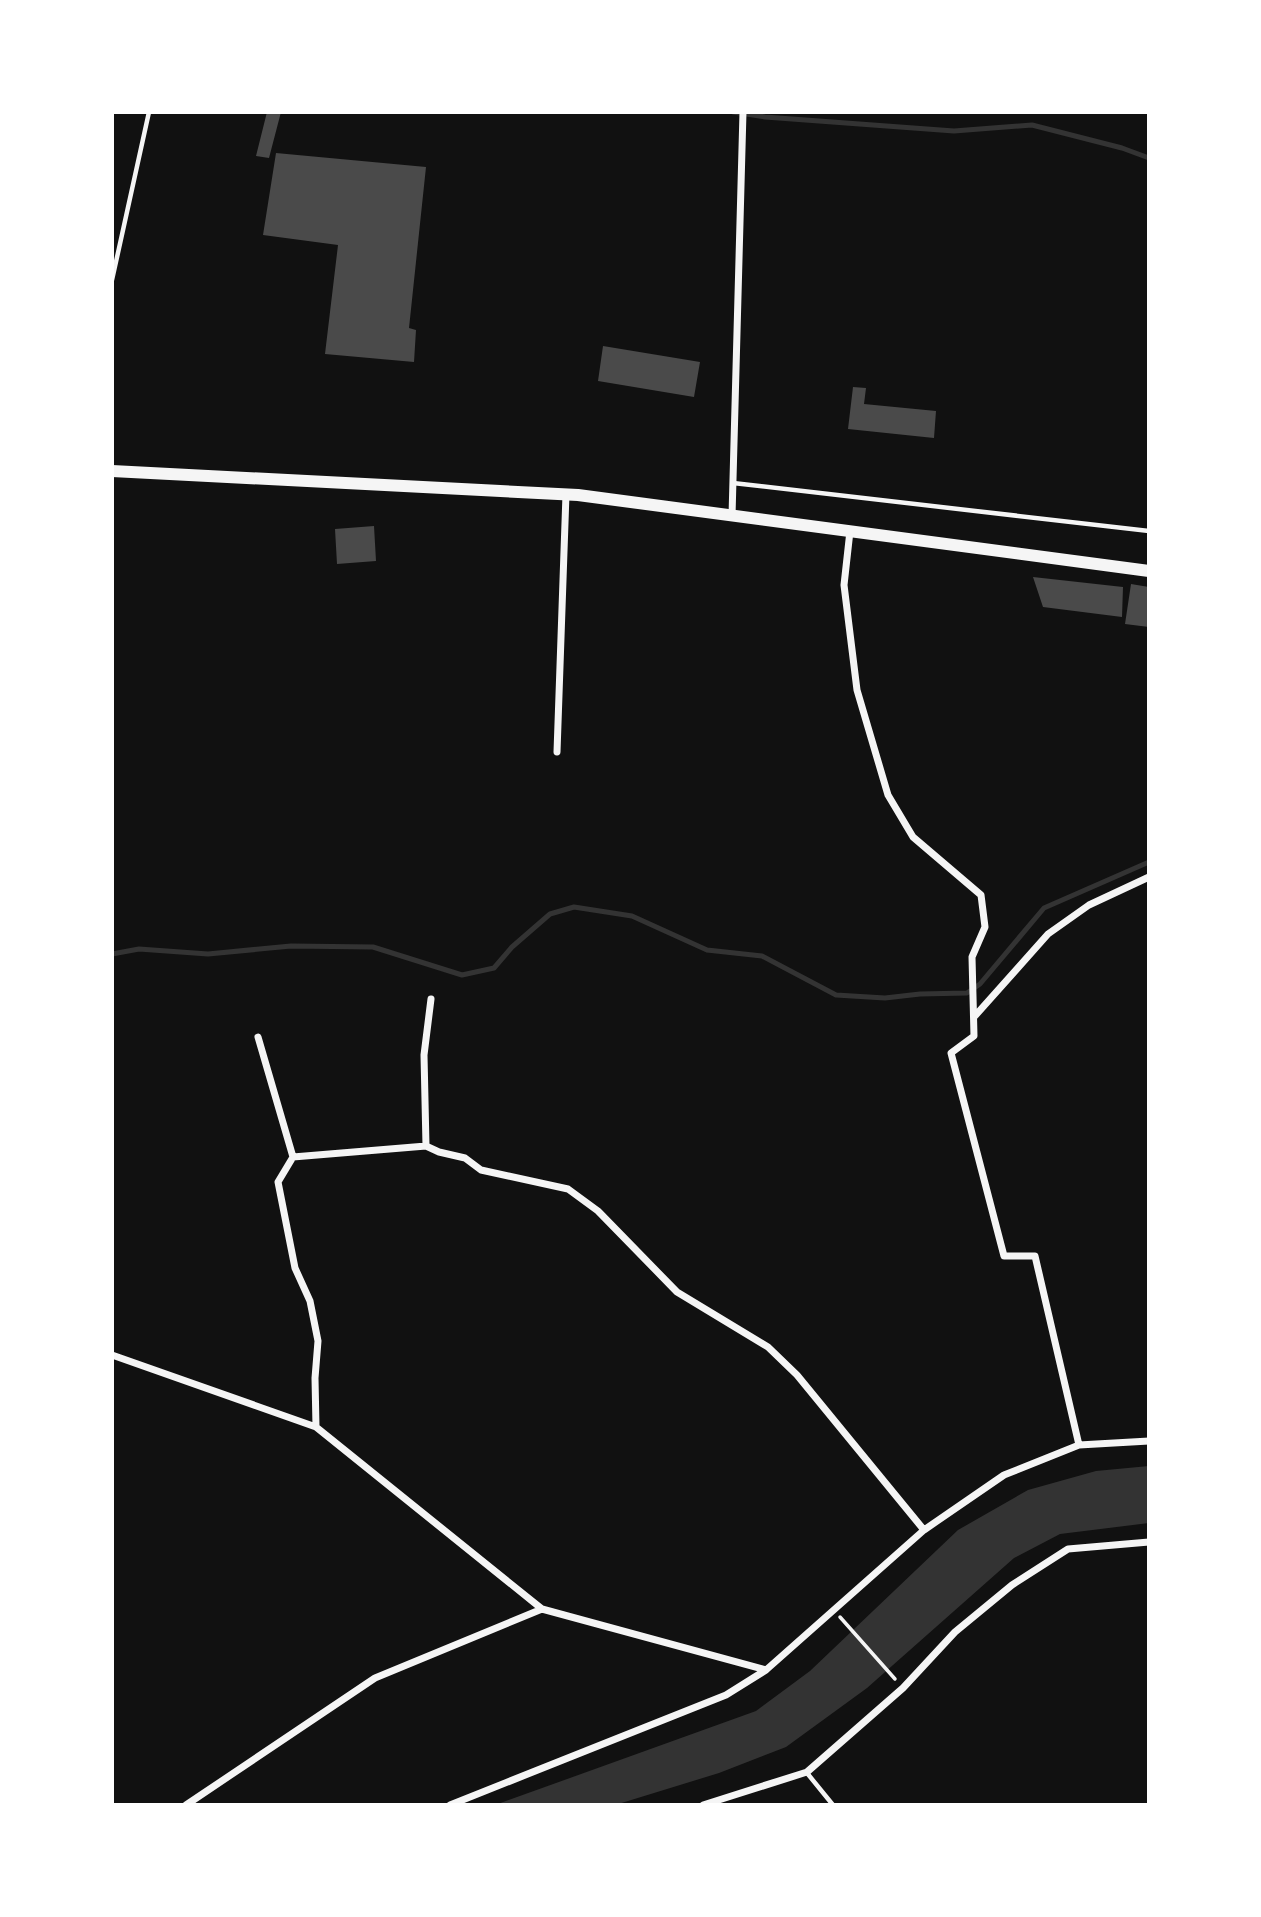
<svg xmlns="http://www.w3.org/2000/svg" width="1261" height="1917" viewBox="0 0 1261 1917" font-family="Montserrat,sans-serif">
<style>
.water{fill:#333}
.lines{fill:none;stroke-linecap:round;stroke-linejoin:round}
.stream{stroke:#333;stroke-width:5}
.building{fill:#4a4a4a}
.path{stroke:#f5f5f5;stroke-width:3.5}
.service{stroke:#f5f5f5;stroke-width:4.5}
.minor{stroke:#f5f5f5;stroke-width:7}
.secondary{stroke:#f5f5f5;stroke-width:12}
</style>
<rect width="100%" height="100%" fill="#111"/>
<!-- water -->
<path class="water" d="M1149,1466V1523L1060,1534L1014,1558L867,1688L786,1747L719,1773L615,1805H495L756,1711L810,1671L958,1530L1028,1490L1096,1471Z"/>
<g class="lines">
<!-- stream -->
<path class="stream" d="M733,112L765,117L954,131L1032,125L1122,148L1149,158
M112,954L139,949L208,954L291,946L373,947L462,975L494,968L512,947L550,914L574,907L632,916L707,950L762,956L836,995L885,998L920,994L967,993L980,984L1044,908L1149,862"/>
</g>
<!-- building -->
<path class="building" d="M267,112H281L269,158L256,156Z
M276,153L426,167L409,328L416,330L414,362L325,354L338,245L263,235Z
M603,346L700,362L694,397L598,381Z
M853,387L866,388L864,404L936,411L934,438L848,429Z
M374,526L376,561L337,564L335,529Z
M1033,577L1123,587L1122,617L1043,607Z
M1131,584L1149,587V627L1125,624Z"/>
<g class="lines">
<!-- path -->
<path class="path" d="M840,1617L895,1679"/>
<!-- service -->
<path class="service" d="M112,280L149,112
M733,483L1149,531
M807,1773L833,1805"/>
<!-- minor -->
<path class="minor" d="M732,516L743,112
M850,531L844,585L857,690L888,795L913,837L981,895L985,927L972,957L974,1036L951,1053L1004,1256H1035L1079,1445
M557,752L566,494
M974,1017L1048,934L1089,905L1149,877
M258,1037L293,1157L278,1182L295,1268L310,1301L318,1341L315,1378L316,1427
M426,1146L424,1055L431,999
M293,1157L426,1146L439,1152L465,1158L481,1170L568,1189L598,1211L677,1292L768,1347L797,1375L924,1530
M112,1355L316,1427L542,1609
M186,1805L375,1678L542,1609L766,1670L924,1530L1004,1475L1079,1445L1149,1441
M450,1805L726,1695L766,1670
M703,1805L807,1772L903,1688L955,1632L1012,1585L1068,1549L1149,1542"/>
<!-- secondary -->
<path class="secondary" d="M112,471L578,495L1149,571"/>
</g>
<!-- border -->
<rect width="1261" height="1917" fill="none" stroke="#ffffff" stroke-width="228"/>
</svg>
